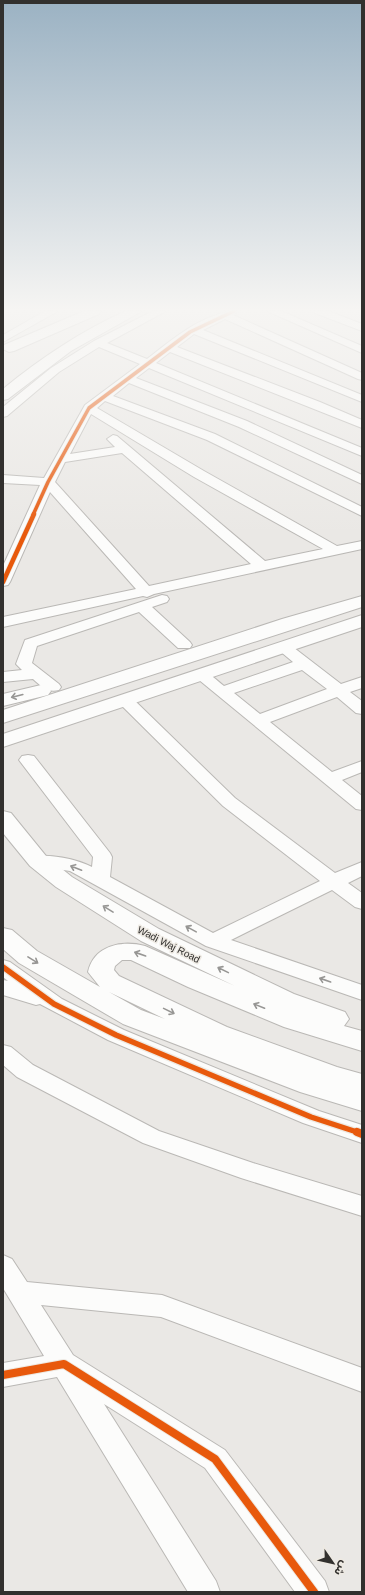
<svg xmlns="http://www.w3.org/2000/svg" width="365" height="1595" viewBox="0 0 365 1595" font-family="Arial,'Noto Sans Arabic',sans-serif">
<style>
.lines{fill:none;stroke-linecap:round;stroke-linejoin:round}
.minor-casing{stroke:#bab8b5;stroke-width:2}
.major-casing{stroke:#bab8b5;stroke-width:2}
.highway-casing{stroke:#bab8b5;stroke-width:2}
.minor{fill:#fcfcfb;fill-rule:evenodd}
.major{fill:#fcfcfb;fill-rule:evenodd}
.highway{fill:#fcfcfb;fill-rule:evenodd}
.cycleway-far3-casing{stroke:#ede9e2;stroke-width:5}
.cycleway-far2-casing{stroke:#ede9e2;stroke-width:6}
.cycleway-far1-casing{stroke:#ede9e2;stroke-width:8}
.cycleway-casing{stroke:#ede9e2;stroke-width:10}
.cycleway-far3{stroke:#e8590c;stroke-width:3.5}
.cycleway-far2{stroke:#e8590c;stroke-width:4.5}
.cycleway-far1{stroke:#e8590c;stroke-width:5.5}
.cycleway{stroke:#e8590c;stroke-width:8}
.oneway{stroke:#979694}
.labels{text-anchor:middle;stroke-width:3;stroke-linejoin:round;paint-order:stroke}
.street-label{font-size:10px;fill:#32302e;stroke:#ede9e2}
</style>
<rect width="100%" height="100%" fill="#eae8e5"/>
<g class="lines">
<!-- minor casing -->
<g class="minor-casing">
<path id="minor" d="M45,311H58L3,342V335Z
M153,311H166L107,343L147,359C173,339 205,311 239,311L233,315L362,373V380L358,379L225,319L203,330L362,395V402L194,334L177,347L320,402L362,420V428L170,352L156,363L362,448V456L149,368L136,378L247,421L362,475V484L239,427L129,383L113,396L215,434L362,507V516L207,440L105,401L97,408L204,471L337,546L362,541V549L154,594L147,597L143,596L3,627V617L136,589L50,492L10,582L8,585L3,586V566L40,485L3,483V475L44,478L85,405L140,364L99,347L59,372L7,416L3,417V407L51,368L94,341ZM91,414L194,477L323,549L265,561L117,436L113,435L107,439L115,447L70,454ZM122,453L251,564L149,586L55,482L65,462Z
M267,311H281L362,346V353Z
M314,311H328L362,324V331L315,313Z
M162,595L167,596L169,599L167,602L152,607L190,642L192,645L190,648H178L139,612L37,646L32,663L59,684L61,687L59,690C47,693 41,686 33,679L3,682V672L22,670L16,664L25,640Z
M283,642L289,644L341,684L362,677V688L350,692L362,701V714L356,713L337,697L270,722L332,772L362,761V772L342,780L362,796V810L356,809L193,675L195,672C207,669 215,679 224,686L293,662L275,647L277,644ZM302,670L327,689L260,714L234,693Z
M126,696L132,698L235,798L335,873L362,862V876L348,883L362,893V909L355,907L332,890L231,940L362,985V1000L206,946L70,871L31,865L28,861L31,857C48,853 77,859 92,867L93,857L19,760L22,756L28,755L34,756L110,853L112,857L110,877L213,933L320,881L223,806L120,704L118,701L120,698Z
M3,960L10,962L62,999L124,1030L319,1111L362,1125V1143L303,1123L108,1040L40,1004L36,1005L3,995V980L8,981L3,977Z
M3,1045L11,1047L33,1065L159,1131L253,1163L362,1196V1216L241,1178L143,1143L17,1077L3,1065Z
M3,1255L12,1259L27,1282L162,1295L362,1368V1392L161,1317L41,1305L73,1355L225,1450L325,1581L329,1592H295L205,1468L104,1404L216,1581L220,1592H188L57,1377L3,1387V1363L44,1356L3,1288Z"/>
</g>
<!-- major casing -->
<g class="major-casing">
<path id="major" d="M84,311H101L99,314L14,351L9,352L3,349L4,345Z
M126,311H142L71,351L8,399L3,400V389C41,358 81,331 126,311Z
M3,811L11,813L46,856L72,877L159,929L294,994L345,1012L349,1019L344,1026L362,1031V1051L284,1027L188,987L131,960H122L115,966L114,970L119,976L227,1027L337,1067L362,1074V1111L300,1092L123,1024L19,963L3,949V928L12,930L37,951L100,987L88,972C94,945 122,940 145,946L235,986L141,941L56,887L30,866L3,833ZM109,992L165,1019L141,1010Z"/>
</g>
<!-- highway casing -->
<g class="highway-casing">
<path id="highway" d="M362,596V607L3,723V710L282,619Z
M362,615V627L3,747V734Z
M41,685L48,687L51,691L48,695L3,706V694Z"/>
</g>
<!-- minor -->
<use href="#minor" class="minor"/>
<!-- major -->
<use href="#major" class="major"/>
<!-- highway -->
<use href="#highway" class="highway"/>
<!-- cycleway-far3 casing -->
<g class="cycleway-far3-casing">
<path id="cycleway-far3" d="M33,515L48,482L89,408L190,332L234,311"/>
</g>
<!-- cycleway-far2 casing -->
<g class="cycleway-far2-casing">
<path id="cycleway-far2" d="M3,582L34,514"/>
</g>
<!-- cycleway-far1 casing -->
<g class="cycleway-far1-casing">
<path id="cycleway-far1" d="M3,967L54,1004L116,1035L311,1117L360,1133"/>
</g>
<!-- cycleway casing -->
<g class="cycleway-casing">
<path id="cycleway" d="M357,1132L362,1134
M3,1375L64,1364L215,1459L314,1592"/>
</g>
<!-- cycleway-far3 -->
<use href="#cycleway-far3" class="cycleway-far3"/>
<!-- cycleway-far2 -->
<use href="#cycleway-far2" class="cycleway-far2"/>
<!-- cycleway-far1 -->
<use href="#cycleway-far1" class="cycleway-far1"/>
<!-- cycleway -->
<use href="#cycleway" class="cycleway"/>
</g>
<!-- one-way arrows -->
<defs><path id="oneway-shaft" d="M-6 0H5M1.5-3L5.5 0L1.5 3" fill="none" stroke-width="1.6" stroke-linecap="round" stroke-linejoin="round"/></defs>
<g class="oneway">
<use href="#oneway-shaft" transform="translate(17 696) rotate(166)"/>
<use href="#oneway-shaft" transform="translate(76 868) rotate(-159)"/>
<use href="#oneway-shaft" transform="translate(108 909) rotate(-148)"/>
<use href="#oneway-shaft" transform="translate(191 929) rotate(-151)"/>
<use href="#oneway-shaft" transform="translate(140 954) rotate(-161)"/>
<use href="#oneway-shaft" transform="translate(33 960) rotate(32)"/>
<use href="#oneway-shaft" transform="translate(223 970) rotate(-154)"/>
<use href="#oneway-shaft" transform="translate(325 980) rotate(-161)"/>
<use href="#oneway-shaft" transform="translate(259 1006) rotate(-158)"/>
<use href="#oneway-shaft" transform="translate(169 1011) rotate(26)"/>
</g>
<!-- sky -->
<linearGradient id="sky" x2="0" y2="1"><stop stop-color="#9bb2c3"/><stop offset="0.58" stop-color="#f6f5f3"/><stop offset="1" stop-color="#f6f5f3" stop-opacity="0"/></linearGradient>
<rect width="365" height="534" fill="url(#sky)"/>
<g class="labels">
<!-- street labels -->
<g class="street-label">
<text transform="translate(169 944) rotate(27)" y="4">Wadi Waj Road</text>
</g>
</g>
<!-- border -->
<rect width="365" height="1595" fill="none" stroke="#32302e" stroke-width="8"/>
<!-- north arrow -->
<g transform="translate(333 1563) rotate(124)" stroke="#ede9e2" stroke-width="3" paint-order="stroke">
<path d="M0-3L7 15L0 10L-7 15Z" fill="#32302e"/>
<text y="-6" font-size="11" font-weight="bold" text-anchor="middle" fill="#32302e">ش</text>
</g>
</svg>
